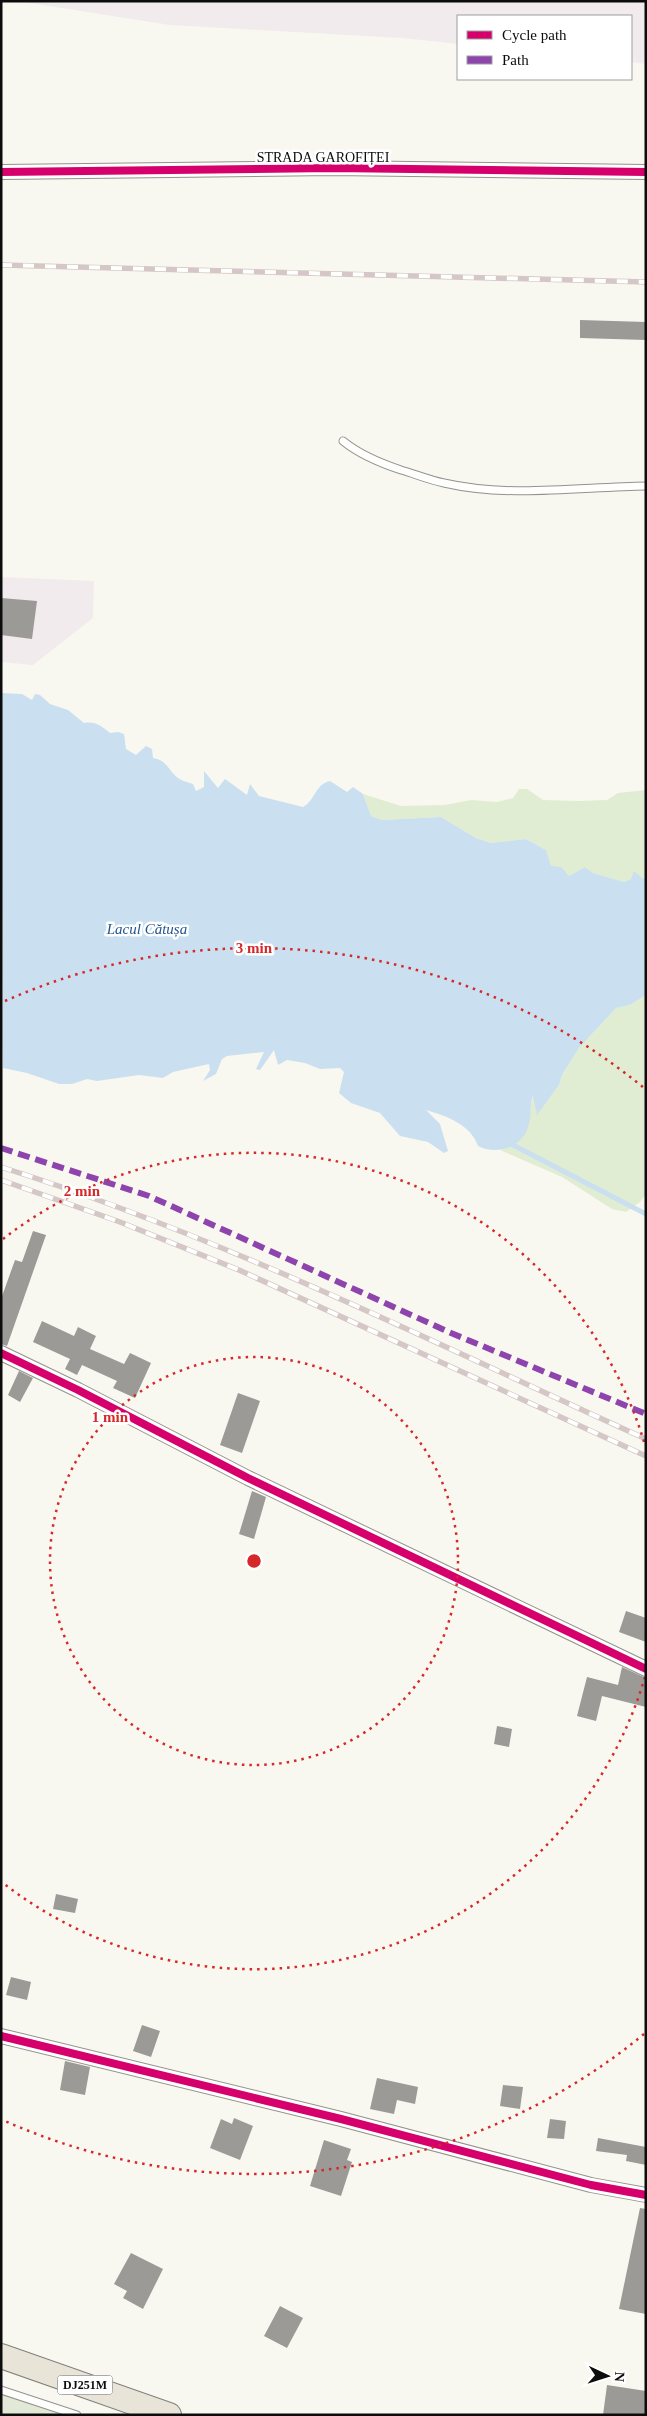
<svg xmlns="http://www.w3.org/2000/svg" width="647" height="2416" viewBox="0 0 647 2416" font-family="Georgia,serif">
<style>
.industrial{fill:#f1ebed}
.green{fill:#e0edd2}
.cemetery{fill:#e2e9d6}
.water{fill:#cadfef}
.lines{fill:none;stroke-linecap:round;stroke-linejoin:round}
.stream{stroke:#cadfef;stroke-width:5}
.building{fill:#9c9a96}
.service-casing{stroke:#93928f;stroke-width:9}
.minor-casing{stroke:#93928f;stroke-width:16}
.trunk-casing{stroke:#80807c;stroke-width:26}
.service{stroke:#fefefd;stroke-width:7}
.minor{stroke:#fefefd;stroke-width:14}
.trunk{stroke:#e8e4d8;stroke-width:24}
.rail-casing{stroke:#d4c7c5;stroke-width:5.5}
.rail{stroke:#fff;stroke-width:4;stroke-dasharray:11;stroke-linecap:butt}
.quiet{stroke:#8e44ad;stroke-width:6;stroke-dasharray:12 6;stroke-linecap:butt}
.cycleway-casing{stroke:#fff;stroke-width:11}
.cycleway{stroke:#d6006c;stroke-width:8}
.ring{fill:none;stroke:#d62828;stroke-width:2.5;stroke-dasharray:2.5 5}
.labels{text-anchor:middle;stroke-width:5;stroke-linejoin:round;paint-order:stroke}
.shield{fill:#fff;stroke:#555;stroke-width:1}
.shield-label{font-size:12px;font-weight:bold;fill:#0c0c0c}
.street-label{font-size:14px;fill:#0c0c0c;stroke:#fff}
.water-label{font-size:15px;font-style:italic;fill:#235690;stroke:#fff}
.centre{fill:#d62828;stroke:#fff;stroke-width:2.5}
.ring-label{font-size:15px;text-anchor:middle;font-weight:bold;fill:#d62828;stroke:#fff;stroke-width:5;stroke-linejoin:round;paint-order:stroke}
</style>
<rect width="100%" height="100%" fill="#f9f8f0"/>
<!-- industrial -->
<path class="industrial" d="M17,1H646V64L631,62V16H458V44L402,38L170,25Z
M1,577L94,581L93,618L33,665L1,662Z"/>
<!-- green -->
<path class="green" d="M519,789H527L543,800L578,801L607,800L618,793L646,790V878L631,879L624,882L593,873L585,867L569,876L550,867L546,850L526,839L491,843L476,838L441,817L382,820L371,816L363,794L401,806L445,805L471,800L497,802L513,798Z
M646,995V1194L640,1202L626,1212L612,1209L562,1177L500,1150C512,1147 527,1136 529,1123C531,1113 529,1105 534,1095L537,1114L559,1085L562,1075L579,1048L616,1008L630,1005Z"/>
<!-- cemetery -->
<path class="cemetery" d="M1,2392L66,2415H1Z"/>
<!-- water -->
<path class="water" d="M1,693L22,694L32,700L35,694L40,695L50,704L68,710L84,723C96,721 101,726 110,733L118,732L124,734L126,749L136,755L146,746L152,749L153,758C167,760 168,770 178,778C182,781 188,782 193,784L196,791L204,787V771L218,788L225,779L247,795L250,784L259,796L303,807C316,800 314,785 330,781L347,792L353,787L363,794L371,816L382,820L441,817L476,838L491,843L526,839L546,850L551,866L561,867L569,876L585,867L593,873L624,882L631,879L634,871L642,878H646V995L630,1005L616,1008L579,1048L562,1075L559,1085L537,1115L533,1096C529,1106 532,1114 529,1124C524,1147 497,1156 478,1146C471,1125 447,1116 426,1110L440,1124L448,1151L444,1153L428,1142L400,1136L380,1113L351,1103L339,1093L344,1072L340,1068L320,1069L305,1063L287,1060L278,1065L274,1050L260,1070L256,1069L264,1052L227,1056L222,1059L216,1074L203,1081L210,1070L209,1064L173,1072L163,1078L139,1075L97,1081L87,1079L72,1084H59L27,1073L3,1068Z"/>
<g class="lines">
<!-- stream -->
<path class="stream" d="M513,1145L646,1214"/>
</g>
<!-- building -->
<path class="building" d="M580,320L646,322V340L580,338Z
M1,598L37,601L32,639L1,635Z
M33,1231L46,1235L7,1346L1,1344V1299L15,1260L22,1262Z
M42,1321L74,1336L78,1327L96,1336L90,1349L124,1364L130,1353L151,1363L135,1398L113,1388L117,1381L82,1365L77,1375L65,1369L70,1359L33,1342Z
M19,1371L33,1378L20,1402L8,1395Z
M238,1393L260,1401L242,1453L220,1445Z
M252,1491L266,1497L254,1539L239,1534Z
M626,1611L646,1618V1642L619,1632Z
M622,1667L646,1678V1707L602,1696L596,1721L577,1716L587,1677L618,1685Z
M497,1726L512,1729L509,1747L494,1744Z
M56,1894L78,1899L75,1913L53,1909Z
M11,1977L31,1982L27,2000L6,1995Z
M142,2025L160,2031L151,2057L133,2051Z
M65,2061L90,2067L85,2095L60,2090Z
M377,2078L418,2087L415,2104L397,2100L394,2114L370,2109Z
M503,2085L523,2087L520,2109L500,2106Z
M234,2118L253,2126L240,2160L210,2148L221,2119L232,2124Z
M550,2119L566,2121L564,2139L547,2138Z
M598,2138L646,2147V2165L626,2161L627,2155L596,2151Z
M324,2140L351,2149L347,2160L352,2162L341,2196L310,2186Z
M640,2208L646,2209V2314L619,2309Z
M131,2253L163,2269L143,2309L123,2298L127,2291L114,2284Z
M280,2306L303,2318L287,2348L264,2336Z
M607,2385L646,2391V2415H603Z"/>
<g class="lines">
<!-- service casing -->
<g class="service-casing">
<path id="service" d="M343,441C360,455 380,463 401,470C415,474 429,480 444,483C509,498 580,487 646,486
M1,2390L77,2415"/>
</g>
<!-- minor casing -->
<g class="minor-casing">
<path id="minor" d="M1,172L333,168L646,172
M1,1353L78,1390L248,1478L646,1669
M1,2036L341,2119L591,2185L646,2195"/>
</g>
<!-- trunk casing -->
<g class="trunk-casing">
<path id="trunk" d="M1,2356L169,2415"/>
</g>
<!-- service -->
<use href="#service" class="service"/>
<!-- minor -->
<use href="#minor" class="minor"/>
<!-- trunk -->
<use href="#trunk" class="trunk"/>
<!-- rail casing -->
<g class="rail-casing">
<path id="rail" d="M1,265L646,282
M1,1167C224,1237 434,1343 646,1439
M1,1180L120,1222L239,1270L646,1456"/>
</g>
<!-- rail -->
<use href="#rail" class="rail"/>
<!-- quiet -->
<path class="quiet" d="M1,1148L149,1196L451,1333L646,1414"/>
<!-- cycleway casing -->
<g class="cycleway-casing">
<path id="cycleway" d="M1,172L333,168L646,172
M1,1353L78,1390L248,1478L646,1669
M1,2036L341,2119L591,2185L646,2195"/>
</g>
<!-- cycleway -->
<use href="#cycleway" class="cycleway"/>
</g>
<!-- distance rings -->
<g class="ring">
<circle cx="254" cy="1561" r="204"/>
<path d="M645 1677A408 408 0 0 1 3 1883M3 1239A408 408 0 0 1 645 1445"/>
<path d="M644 2034A613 613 0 0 1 5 2121M5 1001A613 613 0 0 1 644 1088"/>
</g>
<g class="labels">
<!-- shield labels -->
<rect class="shield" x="57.5" y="2375.5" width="55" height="19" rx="4"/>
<g class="shield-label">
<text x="85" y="2389">DJ251M</text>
</g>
<!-- street labels -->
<g class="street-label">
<text x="323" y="162">STRADA GAROFIȚEI</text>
</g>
<!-- water labels -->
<g class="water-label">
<text x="147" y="934">Lacul Cătușa</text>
</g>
</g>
<circle cx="254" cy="1561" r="8" class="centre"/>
<g class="ring-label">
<text x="254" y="953">3 min</text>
<text x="82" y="1196">2 min</text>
<text x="110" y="1422">1 min</text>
</g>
<!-- border -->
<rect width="647" height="2416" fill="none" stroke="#0c0c0c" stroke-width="5"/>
<!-- legend -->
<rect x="457" y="15" width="175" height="65" fill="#ffffff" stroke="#9e9e9e"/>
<rect x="467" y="31" width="25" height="8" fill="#d6006c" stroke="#9e9e9e"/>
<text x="502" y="40" font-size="15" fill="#0c0c0c">Cycle path</text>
<rect x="467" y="56" width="25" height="8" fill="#8e44ad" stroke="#9e9e9e"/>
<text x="502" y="65" font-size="15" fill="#0c0c0c">Path</text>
<!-- north arrow -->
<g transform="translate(607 2376) rotate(94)" stroke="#ffffff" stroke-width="4" paint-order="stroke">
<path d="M0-4L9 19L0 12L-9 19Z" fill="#0c0c0c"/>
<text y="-8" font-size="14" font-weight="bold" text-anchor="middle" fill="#0c0c0c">N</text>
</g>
</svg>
